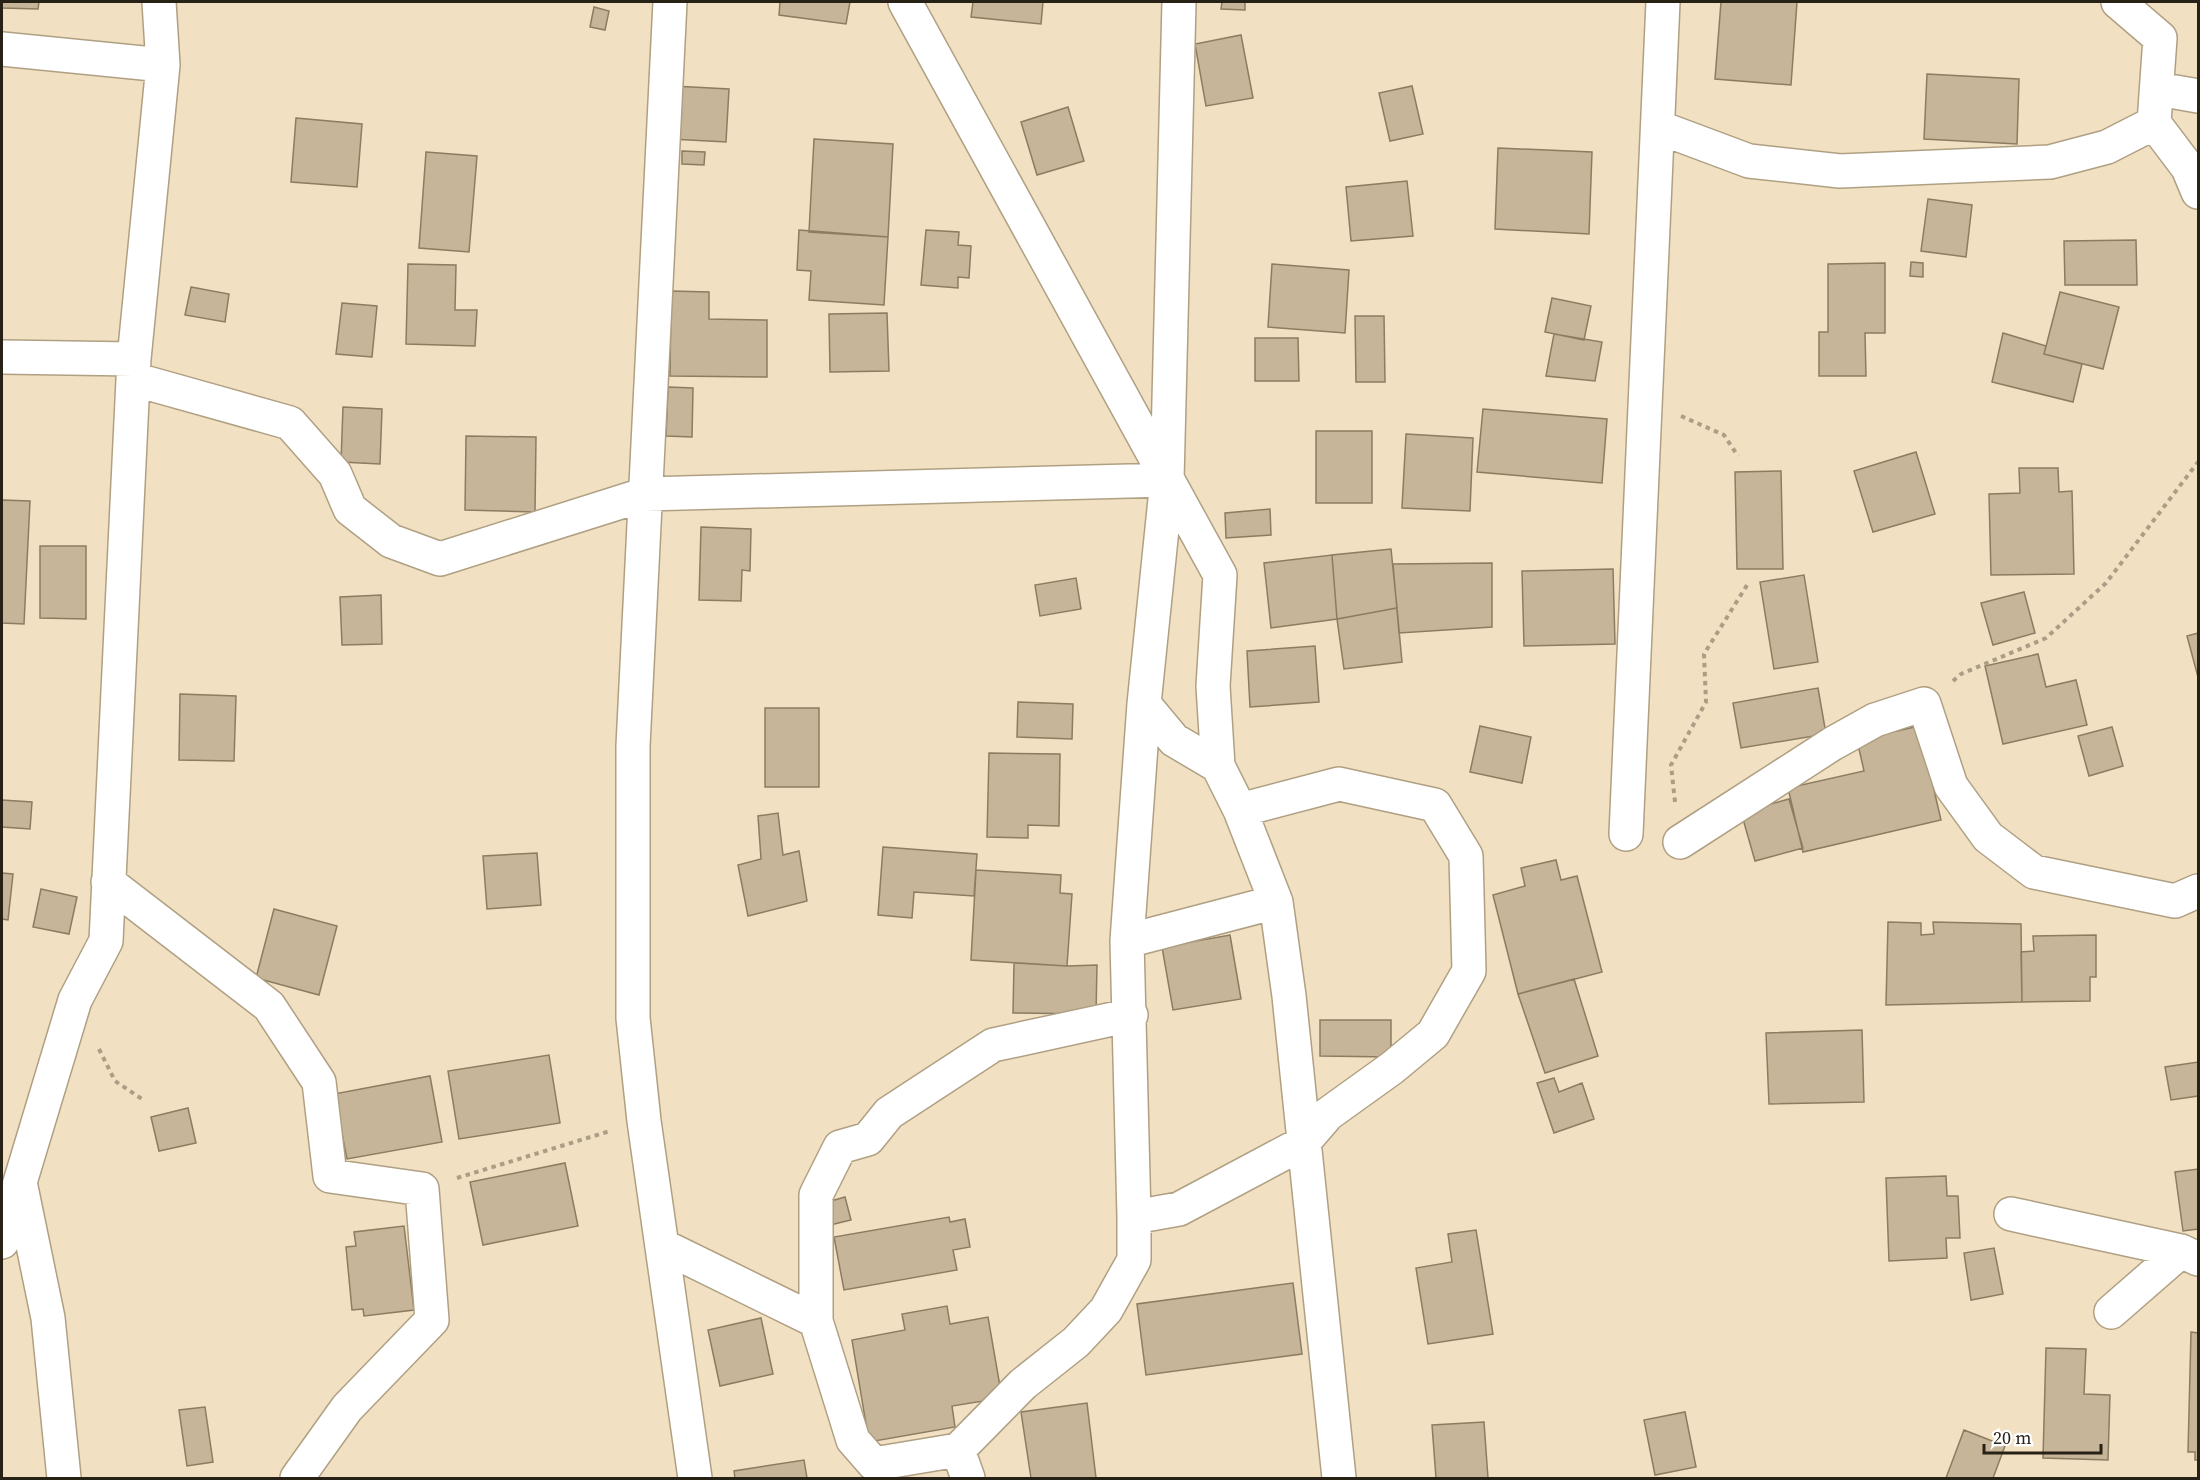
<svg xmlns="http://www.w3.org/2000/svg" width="2200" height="1480" viewBox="0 0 2200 1480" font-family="'Source Serif 4',serif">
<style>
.building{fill:#c6b598;stroke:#8c7c61;stroke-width:1.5}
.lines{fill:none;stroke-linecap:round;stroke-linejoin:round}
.street-casing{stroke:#b0a083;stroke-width:36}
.path{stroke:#ac9e86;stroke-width:4;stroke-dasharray:4.5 4.5;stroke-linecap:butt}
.street{stroke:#fff;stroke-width:33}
</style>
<rect width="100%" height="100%" fill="#f1e0c1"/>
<!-- building -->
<path class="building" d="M2,2H39L38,9L2,8Z
M780,2H850L846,24L779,15Z
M973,2H1043L1041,24L971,17Z
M1222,2H1245V10L1221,9Z
M1721,2H1797L1791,85L1715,79Z
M594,7L609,11L605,30L590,27Z
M1241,35L1253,98L1206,106L1195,44Z
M1927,74L2019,79L2017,144L1924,139Z
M673,86L729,89L726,142L671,139Z
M1412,86L1423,134L1390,141L1379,93Z
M1068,107L1084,161L1037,175L1021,122Z
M296,118L362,124L357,187L291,182Z
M814,139L893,144L888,237L809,232Z
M1498,148L1592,152L1589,234L1495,229Z
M682,151L705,152L704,165L682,164Z
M426,152L477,156L469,252L419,248Z
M1407,181L1413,236L1351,241L1346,187Z
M1928,199L1972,205L1966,257L1921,251Z
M799,230L888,237L884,305L809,300L811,271L797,270Z
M926,230L959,232L958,245L971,246L969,278L958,277V288L921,285Z
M2136,240L2137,285H2065L2064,241Z
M1911,262L1923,263V277L1910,276Z
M1885,263V333H1865L1866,376H1819V332H1828V264Z
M408,264L456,265L455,310H477L475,346L406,344Z
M1272,264L1349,270L1345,333L1268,327Z
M191,287L229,294L225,322L185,315Z
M671,291L709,292V319L767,320V377L670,376Z
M2060,292L2119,307L2103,369L2044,354Z
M1552,298L1591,306L1584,340L1545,332Z
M342,303L377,306L372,357L336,354Z
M887,313L889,371L830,372L829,314Z
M1355,316H1384L1385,382H1356Z
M2003,333L2046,346L2044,354L2082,364L2073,402L1992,382Z
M1554,334L1602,342L1595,381L1546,376Z
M1255,338H1298L1299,381H1255Z
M668,387L693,388L692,437L666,436Z
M343,407L382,409L380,464L341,462Z
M1483,409L1607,419L1602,483L1477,472Z
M1316,431H1372V503H1316Z
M1406,434L1473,438L1470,511L1402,508Z
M466,436L536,437L535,512L465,510Z
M1916,452L1935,514L1873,532L1854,471Z
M2019,468H2058L2059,492L2072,491L2074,574L1991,575L1989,494L2020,493Z
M1781,471L1783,569H1737L1735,472Z
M2,500L30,501L24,624L2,623Z
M1270,509L1271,535L1226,538L1225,513Z
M701,527L751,529L750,571L742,570L741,601L699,600Z
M40,546H86V619L40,618Z
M1391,549L1397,608L1337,619L1332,555Z
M1332,555L1337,619L1271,628L1264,563Z
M1492,563V627L1399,633L1393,564Z
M1613,569L1615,644L1524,646L1522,571Z
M1804,575L1818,662L1774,669L1760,582Z
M1076,578L1081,609L1040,616L1035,585Z
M2024,592L2035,633L1993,645L1981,603Z
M381,595L382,644L342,645L340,597Z
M1397,608L1402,662L1344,669L1337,619Z
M2198,633V677L2187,636Z
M1315,646L1319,702L1250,707L1247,651Z
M2038,654L2046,687L2076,680L2087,725L2003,744L1985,666Z
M1818,688L1826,734L1741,748L1733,703Z
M180,694L236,696L234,761L179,760Z
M1018,702L1073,704L1072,739L1017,737Z
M765,708H819V787H765Z
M1480,726L1531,737L1522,783L1470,772Z
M1919,726L1941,820L1803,852L1788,788L1864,771L1857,740Z
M2112,727L2123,766L2089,776L2078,736Z
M989,753L1060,754L1059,826L1028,825V838L987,837Z
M1789,799L1803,848L1755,861L1741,812Z
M2,800L32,802L30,829L2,827Z
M778,813L783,855L799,851L807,901L748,916L738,865L761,859L758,816Z
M883,847L977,854L974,896L914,892L912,918L878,915Z
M537,853L541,905L487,909L483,856Z
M1556,860L1561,880L1577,876L1602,972L1518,994L1493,895L1525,886L1521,868Z
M976,870L1061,875L1060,893L1072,894L1067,966L971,960Z
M2,873L13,874L8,920L2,919Z
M41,889L77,897L69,934L33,927Z
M274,909L337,926L319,995L256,978Z
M1888,922L1921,923V935L1934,934L1933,922L2021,924L2022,1002L1886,1005Z
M1230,935L1241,999L1173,1010L1162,947Z
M2096,935V977H2090V1001L2022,1002L2021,952L2034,951L2033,936Z
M1014,963L1067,966L1097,965L1096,1014L1013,1013Z
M1574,979L1598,1056L1545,1073L1518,994Z
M1320,1020H1391V1057L1320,1056Z
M1862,1030L1864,1102L1769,1104L1766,1033Z
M549,1055L560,1123L459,1139L448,1071Z
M2198,1062V1096L2171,1100L2165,1067Z
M430,1076L442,1142L347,1159L334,1094Z
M1554,1078L1559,1092L1582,1083L1594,1119L1554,1133L1537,1083Z
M188,1108L196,1143L159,1151L151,1117Z
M565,1163L578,1226L483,1245L470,1182Z
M2198,1169V1229L2183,1231L2175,1172Z
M1946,1176L1947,1196H1958L1960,1238H1946L1947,1258L1889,1261L1886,1178Z
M845,1197L851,1220L830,1225L824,1203Z
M949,1217L950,1222L965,1219L970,1247L953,1250L957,1270L844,1290L834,1237Z
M404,1226L414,1310L364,1316L363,1309L352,1310L346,1247L356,1246L354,1232Z
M1476,1230L1493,1334L1428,1344L1416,1268L1452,1262L1448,1234Z
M1994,1248L2003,1294L1971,1300L1964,1253Z
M1293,1283L1302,1354L1146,1375L1137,1304Z
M947,1306L950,1324L988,1317L1002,1398L952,1406L955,1427L869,1442L852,1340L905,1330L902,1314Z
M761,1318L773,1374L720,1386L708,1330Z
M2191,1332L2198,1333V1460H2195V1452H2188Z
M2046,1348L2086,1349L2084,1394L2110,1395L2108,1460L2043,1458Z
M1087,1403L1096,1478H1031L1021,1412Z
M205,1407L213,1462L187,1466L179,1410Z
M1685,1412L1696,1467L1655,1475L1644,1420Z
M1484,1422L1488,1478H1436L1432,1425Z
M1964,1430L2005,1446L1993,1478H1946Z
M804,1460L807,1478H735L734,1471Z"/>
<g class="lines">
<!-- street casing -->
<g class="street-casing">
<path id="street" d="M670,2L633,746V1018L644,1121L695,1478
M905,2L1220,575L1213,686L1218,766
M1179,2L1167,480L1144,704L1174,740L1218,766L1240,810L1276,902L1289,996L1339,1478
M2,49L163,65
M2158,89L2198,96
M2154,123L2188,168L2198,192
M1658,127L1749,161L1840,171L2050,162L2107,147L2154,123L2160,38L2118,2
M2,357L134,359
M133,379L290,423L335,474L350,509L391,541L440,559L646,494L1167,480
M1144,704L1127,941L1276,902
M1626,834L1663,2
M1680,842L1832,744L1875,720L1924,704L1951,786L1988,837L2034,872L2175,901L2198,891
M108,882L269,1006L319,1082L330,1176L422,1189L432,1320L347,1408L297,1478
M1127,941L1134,1217
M21,1187L48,1318L64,1478
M2011,1214L2181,1251L2198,1259
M2,1242L75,1000L106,941L134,359L163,65L159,2
M663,1246L816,1321
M2111,1312L2181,1251
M958,1450L874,1464L853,1440L816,1321V1195L840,1147L868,1139L889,1113L993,1045L1131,1015
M968,1478L958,1450L1023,1384L1076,1342L1106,1310L1134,1260V1217L1179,1209L1303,1143L1328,1114L1392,1068L1433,1034L1469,971L1466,856L1435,805L1339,784L1240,810"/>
</g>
<!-- path -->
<path class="path" d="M1681,416L1724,435L1738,456
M1953,681L1961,674L2046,638L2106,583L2198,462
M1675,802L1671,765L1706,702L1704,654L1749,582
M99,1049L115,1081L142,1099
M457,1178L610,1131"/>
<!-- street -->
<use href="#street" class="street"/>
</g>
<!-- border -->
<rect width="2200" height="1480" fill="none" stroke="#282116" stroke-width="6"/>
<!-- scale -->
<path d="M1984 1444v9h117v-9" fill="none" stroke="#282116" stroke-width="3"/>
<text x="1993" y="1444" font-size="18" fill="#282116" stroke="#ffffff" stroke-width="4.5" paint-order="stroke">20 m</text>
</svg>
